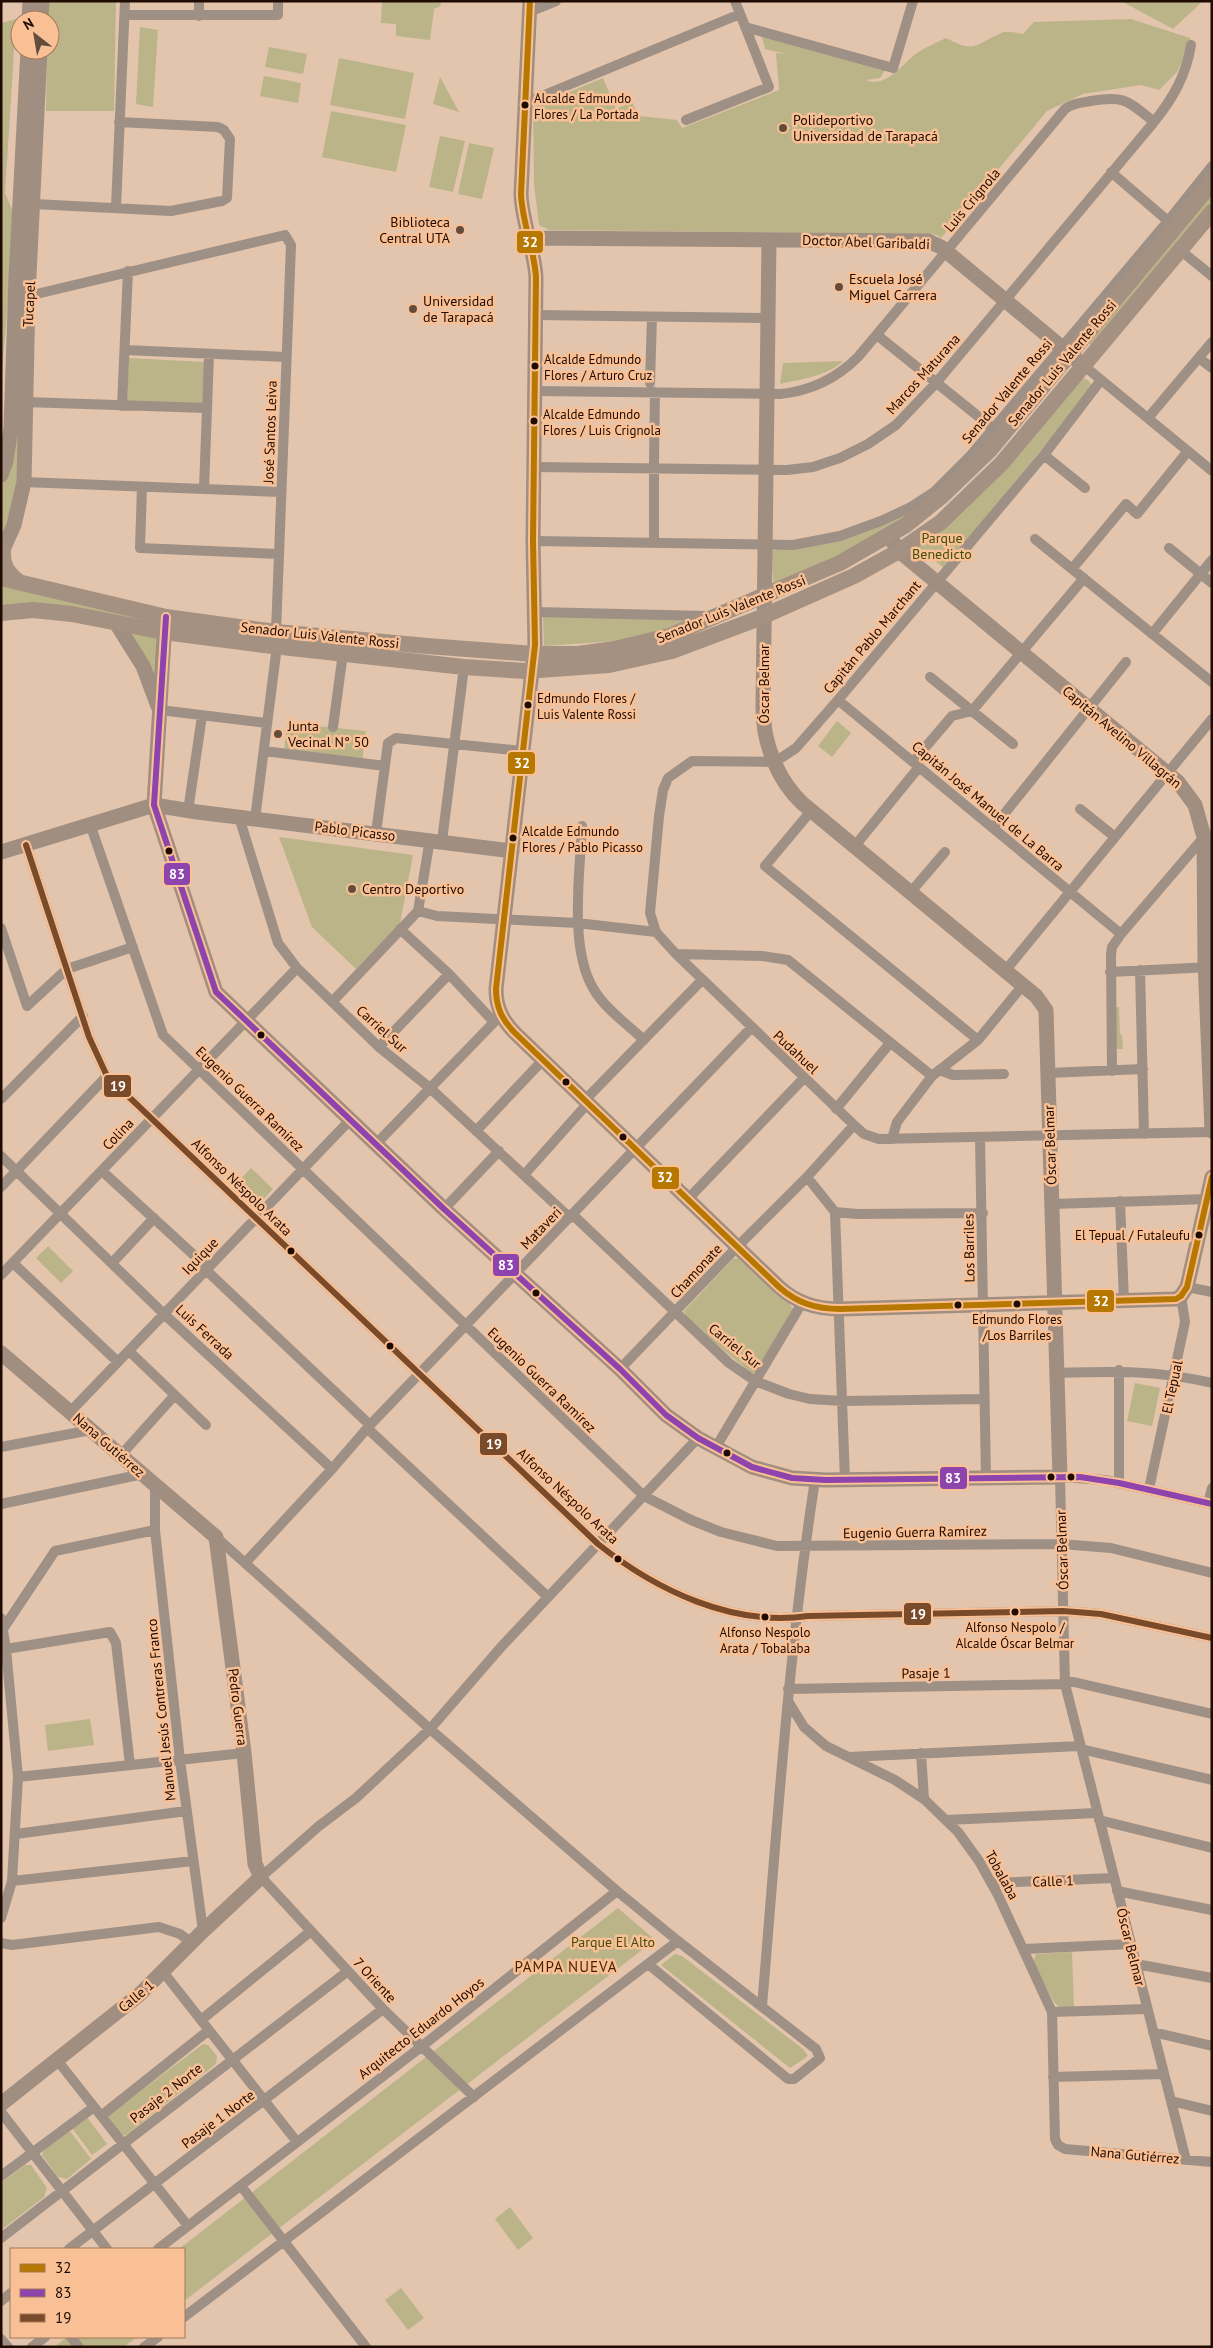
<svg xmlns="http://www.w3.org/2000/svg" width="1213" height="2348" viewBox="0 0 1213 2348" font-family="'PT Sans',sans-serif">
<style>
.green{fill:#bbb488}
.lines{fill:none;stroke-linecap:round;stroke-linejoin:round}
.street{stroke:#9f9085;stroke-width:10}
.secondary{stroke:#a08e81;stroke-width:15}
.primary{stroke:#a49181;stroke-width:16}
.bus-1-casing{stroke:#fac095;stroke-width:10}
.bus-2-casing{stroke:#fac095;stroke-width:10}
.bus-3-casing{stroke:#fac095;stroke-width:10}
.bus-1{stroke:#b67800;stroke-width:6}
.bus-2{stroke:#8e44ad;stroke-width:6}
.bus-3{stroke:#7a4b2a;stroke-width:6}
.bus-dot{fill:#1f0b00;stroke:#fac095;stroke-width:2}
.poi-dot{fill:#644c3c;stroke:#fac095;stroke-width:2}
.labels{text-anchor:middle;stroke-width:5;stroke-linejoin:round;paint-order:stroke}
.bus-label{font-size:13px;fill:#1f0b00;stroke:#fac095;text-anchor:start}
.poi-label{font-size:14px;fill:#1f0b00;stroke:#fac095;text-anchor:start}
.street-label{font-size:14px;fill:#1f0b00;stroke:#fac095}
.park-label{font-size:14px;fill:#444e0c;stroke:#fac095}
.neighbourhood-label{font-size:15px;letter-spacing:1px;fill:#431f00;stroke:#fac095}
.line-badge{stroke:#fac095;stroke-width:2}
.badge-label{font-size:14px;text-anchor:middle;font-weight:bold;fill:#fff}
</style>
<rect width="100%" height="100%" fill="#e3c4ac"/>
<!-- green -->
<path class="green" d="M48,1H116L114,111H46L47,50H50Z
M382,1H440L441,6L434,9L430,40L396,36V24L381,23Z
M1121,1H1203L1173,29Z
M16,19L5,193L15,216L1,384V23Z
M1131,19L1190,38L1192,42L1177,72L1159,90L1141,85L1083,94L1047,111L941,238L937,235L927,234L549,230L539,225L534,184L533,107L603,78L616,109L632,102L639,116L677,120L682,128L779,90L776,53L787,54L765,49L761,33L885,70L880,78L866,80C886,89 904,62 917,53C926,47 936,43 946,38C978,55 975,43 1004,32C1009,31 1017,33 1023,34L1034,22Z
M140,27L158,30L153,107L136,104Z
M269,47L307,54L303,74L265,67Z
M339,58L414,73L405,119L330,105Z
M264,76L301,83L298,103L260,96Z
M440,77L459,112L433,104Z
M331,111L406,125L396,172L322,157Z
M440,136L465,141L453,192L429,187Z
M469,143L494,148L482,199L458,194Z
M1212,191V205L1094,347L1087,342Z
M18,333L17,495L1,541V487L13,459Z
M129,358L204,362L202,405L127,402Z
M843,361C828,376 801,379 780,384L783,363Z
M1083,378L1089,381L1093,387L944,568L919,548L920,544L991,479Z
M921,507L863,545L774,587L771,551L842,538Z
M1,584L156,621L1,607Z
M543,616L692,618L655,633L616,641L544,646Z
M129,631L156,636L158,689Z
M837,721L851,733L832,757L818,746Z
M287,723L366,731L362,762L284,752Z
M279,837L413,855L400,923L356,969L312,927Z
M1114,1007H1119L1120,1034L1122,1035L1123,1049H1115Z
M251,1168L273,1189L261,1202L239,1181Z
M48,1246L73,1271L61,1283L36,1258Z
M738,1258L774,1293L789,1303L794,1311L758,1370L752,1374L686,1318L684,1311L733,1259Z
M1135,1383L1160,1388L1152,1426L1127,1421Z
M90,1719L94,1745L48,1751L45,1725Z
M618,1908L655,1940L184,2301V2249H179Z
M1072,1952L1074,2008L1059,2007L1054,2002L1033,1962L1036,1954Z
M675,1954L682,1956L803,2049L808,2056L790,2068L661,1965Z
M203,2044L208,2045L217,2056L216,2064L126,2135L120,2136L108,2121L109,2115Z
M87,2117L107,2144L92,2155L72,2128Z
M70,2131L91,2159L67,2179L58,2177L42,2155L44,2150Z
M25,2165H31L47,2188L44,2197L1,2230V2183Z
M510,2207L533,2238L518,2250L495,2219Z
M401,2288L424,2318L408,2330L385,2300Z
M67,2337H137L124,2347H54Z"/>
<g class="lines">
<!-- street -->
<path class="street" d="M529,12L556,1
M125,15H278V1
M199,16V1
M745,27L893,68L913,1
M525,103L740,14
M686,120L769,87L735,1
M1111,172L1168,221
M34,204L171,211L222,201L227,198L230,139L224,130L218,127L119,122
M116,207L125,1
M1180,250L1212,276
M22,295L28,296L285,235L291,245L276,632
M536,315L768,318
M877,335L994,429
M125,350L286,357
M1199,358L1212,368
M1083,365L1212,471
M1101,380L1044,455L838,700L796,748L775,762L692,761L668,778L663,790L659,816L650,913L656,932L676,954L854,1125L864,1134L879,1139L1212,1132
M650,383L652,317
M535,391L780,394C811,391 836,379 858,357L1065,109C1073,103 1081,103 1091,101C1125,95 1128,101 1154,122
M25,402L207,408
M122,406L128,271
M1148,418L1212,342
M1044,455L1085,488
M654,463L655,392
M534,467L787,470L813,467L840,458L868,444L896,425L936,383L1154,122C1173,98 1186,76 1191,45
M24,482L281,492
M142,487L140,548L279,554
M204,489L209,355
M1035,539L1212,682
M533,541L793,545L840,536L881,521L911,507L934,492L971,455L1168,221L1212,166
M654,543V469
M1169,548L1212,583
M1072,569L1126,504L1137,514L1188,451
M536,612L707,616
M1152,634L1212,560
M930,677L1013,744
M838,700L1121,934
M160,710L267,723
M333,727L343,653
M264,751L385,766
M1080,809L1115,837
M188,811L202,716
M811,811L765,866L978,1040
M239,817L278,943L297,968L379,1047L430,1088L570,1218
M255,819L277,646
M90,824L163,1035L644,1496L691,1520L721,1532L777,1546L1061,1544L1111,1548L1212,1573
M582,826C580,872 569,947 593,988C604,1008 627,1024 644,1040
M993,828L1126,662
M376,833L388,743L396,738L523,751
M442,841L464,667
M26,845L89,1037L107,1076L598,1544C656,1590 732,1627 808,1616L1063,1611L1101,1614L1212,1638
M854,847L919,767L917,757L952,716L972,711L1084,578
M910,893L945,852
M418,911L437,916L577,923L656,932
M1,928L27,1006L67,969L133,947
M400,929L449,974L494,1022
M676,954L762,956L788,960L932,1076
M1140,970L1144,1134
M1005,971L1212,719
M1110,972L1211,967
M332,1002L418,911L430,839
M379,1047L449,974
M939,1070L953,1075L1004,1074
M1112,1071L1111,955L1112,947L1121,934L1204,837
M1048,1073L1143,1069
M1,1099L83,1016
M585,1100L702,980
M836,1109L890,1043
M476,1131L543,1060
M980,1137L986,1479
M892,1139L897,1122L932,1076L978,1040L1023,985
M376,1144L501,1015
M1,1156L164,1314L332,1469
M102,1171L208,1268
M524,1175L588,1103
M807,1177L835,1212L857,1214L983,1213
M1,1187L107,1076
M688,1199L804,1078
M1120,1201L1124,1301
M1052,1204L1208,1199
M444,1209L499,1151
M835,1212L845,1480
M573,1215L729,1363L755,1381L789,1394L810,1399L843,1401L984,1399
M13,1263L118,1362
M112,1263L154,1218
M206,1270L370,1425
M1,1275L297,968
M1187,1287L1212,1292
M129,1351L206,1425
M620,1369L737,1247L807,1177L854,1125
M1057,1373C1113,1371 1156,1370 1212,1383
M70,1412L350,1120
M367,1428L548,1597
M1,1447L91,1430
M716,1447L802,1303
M121,1455L174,1396
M1119,1483V1370
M155,1484V1530L180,1760L203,1931
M1149,1489L1185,1322L1181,1296
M1208,1503L1212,1488
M1,1504L143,1474
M216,1537L430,1729L617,1891L678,1941L816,2049L820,2058L794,2079H788L648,1964
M245,1563L332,1469L370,1425L751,1028
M1,1618L6,1649L18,1777L12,1881L1,1918
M3,1629L55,1551L155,1530
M6,1649L110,1632L116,1643L130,1765
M1065,1680L1212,1714
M788,1689L1065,1684
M788,1701L804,1727L826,1746L895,1780L924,1799L958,1832L979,1861L998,1895L1052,2012L1055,2139L1058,2145L1065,2149L1212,2162
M1081,1749L1212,1780
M921,1753L924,1799
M849,1757L1080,1746
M18,1777L244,1753
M946,1820L1097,1813
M1099,1820L1212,1848
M16,1834L186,1811
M12,1881L193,1861
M992,1883L1114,1878
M1117,1891L1212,1910
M1,1943L12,1945L159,1927L180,1934L192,1943
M1024,1949L1131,1944
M1136,1964L1212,1978
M164,1973L297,2142
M762,2006C777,1830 788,1654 815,1480
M1052,2012L1147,2009
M201,2020L311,1931
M1153,2032L1212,2046
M57,2060L188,2226
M1053,2077L1164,2074
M474,2097L383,2009L261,1877L319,1826L356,1798L430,1729L502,1646L698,1438
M1171,2101L1212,2111
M1,2112L107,2249
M101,2116L209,2030
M1186,2160L1065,1684L1060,1477L1105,1480L1212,1504
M1,2176L94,2107
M241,2186L366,2347
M1,2238L348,1971
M69,2249L383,2009
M158,2249L421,2047L617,1891
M1,2301L11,2293
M184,2317L678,1941
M71,2337L79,2347
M1,2339L8,2347
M32,2347L45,2337
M144,2347L158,2337"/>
<!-- secondary -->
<path class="secondary" d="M530,1L521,194C522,222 534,248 536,277L533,541L535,645L496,989C496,1007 502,1020 515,1033L779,1287C797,1303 816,1309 840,1309L1176,1299L1181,1296L1187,1287L1212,1177
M29,20L30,1
M41,20L42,1
M529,238L928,241L941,247L1083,365
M1,475L6,461L11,428L16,278L28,50
M889,536L899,551L1178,782L1195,805L1204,837L1205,960L1212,1131
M1,554L14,525L24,482L28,296L40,50
M165,621L154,805L216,992L444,1209L620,1369L666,1415L698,1438L752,1467L792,1478L825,1480L1060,1477L1046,1010L1036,996L802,803C777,779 763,743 763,708L769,240
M116,623L143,666L158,706
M1,852L154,805L197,812L512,851
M1,1353L216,1537L244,1753L255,1864L261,1877L203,1931L140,1994L1,2104"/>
<!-- primary -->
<path class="primary" d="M3,551C2,566 8,573 19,582
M1,578L166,617L276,632L427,646L534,654H578L615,649L669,636L840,563L906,525L942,496L990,450L1212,183
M1,613L33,610L72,614L164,632L264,645L464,667L525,671L609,665L672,651L757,619L854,576L899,551L941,522L1002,463L1212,212"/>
<!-- bus-1 casing -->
<g class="bus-1-casing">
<path id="bus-1" d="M530,1L521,194C522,222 534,248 536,277L533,541L535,645L496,989C496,1007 502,1020 515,1033L779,1287C797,1303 816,1309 840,1309L1176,1299L1181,1296L1187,1287L1212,1177"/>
</g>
<!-- bus-2 casing -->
<g class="bus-2-casing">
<path id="bus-2" d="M166,617L154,805L216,992L444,1209L620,1369L666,1415L698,1438L752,1467L792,1478L825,1480L1080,1477L1119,1483L1212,1504"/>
</g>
<!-- bus-3 casing -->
<g class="bus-3-casing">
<path id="bus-3" d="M26,845L89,1037L107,1076L598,1544C656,1590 732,1627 808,1616L1063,1611L1101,1614L1212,1638"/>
</g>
<!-- bus-1 -->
<use href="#bus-1" class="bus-1"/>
<!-- bus-2 -->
<use href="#bus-2" class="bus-2"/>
<!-- bus-3 -->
<use href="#bus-3" class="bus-3"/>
</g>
<!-- markers -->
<g class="bus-dot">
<circle cx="525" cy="105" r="4.5"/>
<circle cx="535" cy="366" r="4.5"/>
<circle cx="534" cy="421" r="4.5"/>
<circle cx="528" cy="705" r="4.5"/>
<circle cx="513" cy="838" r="4.5"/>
<circle cx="169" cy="851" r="4.5"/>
<circle cx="261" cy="1035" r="4.5"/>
<circle cx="566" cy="1082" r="4.5"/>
<circle cx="623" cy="1137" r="4.5"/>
<circle cx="1199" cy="1235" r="4.5"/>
<circle cx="291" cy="1251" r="4.5"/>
<circle cx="536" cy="1293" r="4.5"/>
<circle cx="1017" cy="1304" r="4.5"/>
<circle cx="958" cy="1305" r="4.5"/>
<circle cx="390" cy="1346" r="4.5"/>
<circle cx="727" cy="1453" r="4.5"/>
<circle cx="1051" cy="1477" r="4.5"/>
<circle cx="1071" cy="1477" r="4.5"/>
<circle cx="618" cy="1559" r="4.5"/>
<circle cx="1015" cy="1612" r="4.5"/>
<circle cx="765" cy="1617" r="4.5"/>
</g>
<g class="poi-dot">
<circle cx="783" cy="128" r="5"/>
<circle cx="460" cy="230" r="5"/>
<circle cx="839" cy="287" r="5"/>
<circle cx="413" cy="309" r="5"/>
<circle cx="278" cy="734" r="5"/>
<circle cx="352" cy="889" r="5"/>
</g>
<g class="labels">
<!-- bus labels -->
<g class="bus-label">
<text x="534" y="103">Alcalde Edmundo<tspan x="534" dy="16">Flores / La Portada</tspan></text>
<text x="544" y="364">Alcalde Edmundo<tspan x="544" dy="16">Flores / Arturo Cruz</tspan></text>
<text x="543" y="419">Alcalde Edmundo<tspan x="543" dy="16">Flores / Luis Crignola</tspan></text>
<text x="537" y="703">Edmundo Flores /<tspan x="537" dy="16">Luis Valente Rossi</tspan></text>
<text x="522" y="836">Alcalde Edmundo<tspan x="522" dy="16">Flores / Pablo Picasso</tspan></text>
<text x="1190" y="1240" text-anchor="end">El Tepual / Futaleufu</text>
<text x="1017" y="1324" text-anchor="middle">Edmundo Flores<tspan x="1017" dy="16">/Los Barriles</tspan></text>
<text x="1015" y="1632" text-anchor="middle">Alfonso Nespolo /<tspan x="1015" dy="16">Alcalde Óscar Belmar</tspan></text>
<text x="765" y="1637" text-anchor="middle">Alfonso Nespolo<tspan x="765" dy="16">Arata / Tobalaba</tspan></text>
</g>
<!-- poi labels -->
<g class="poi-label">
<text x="793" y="125">Polideportivo<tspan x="793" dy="16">Universidad de Tarapacá</tspan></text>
<text x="450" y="227" text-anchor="end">Biblioteca<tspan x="450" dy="16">Central UTA</tspan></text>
<text x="849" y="284">Escuela José<tspan x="849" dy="16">Miguel Carrera</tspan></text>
<text x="423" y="306">Universidad<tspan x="423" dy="16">de Tarapacá</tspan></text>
<text x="288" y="731">Junta<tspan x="288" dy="16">Vecinal N° 50</tspan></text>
<text x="362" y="894">Centro Deportivo</text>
</g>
<!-- street labels -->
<g class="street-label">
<text transform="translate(972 200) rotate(-50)" y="5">Luis Crignola</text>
<text transform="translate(866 242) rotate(2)" y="5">Doctor Abel Garibaldi</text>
<text transform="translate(29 304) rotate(-87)" y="5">Tucapel</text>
<text transform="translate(1062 363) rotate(-50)" y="5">Senador Luis Valente Rossi</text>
<text transform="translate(923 374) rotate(-48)" y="5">Marcos Maturana</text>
<text transform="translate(1007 391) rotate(-50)" y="5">Senador Valente Rossi</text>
<text transform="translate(270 432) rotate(-88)" y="5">José Santos Leiva</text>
<text transform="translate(731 609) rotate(-22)" y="5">Senador Luis Valente Rossi</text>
<text transform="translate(320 635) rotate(6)" y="5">Senador Luis Valente Rossi</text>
<text transform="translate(872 637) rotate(-50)" y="5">Capitán Pablo Marchant</text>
<text transform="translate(764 684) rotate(-90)" y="5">Óscar Belmar</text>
<text transform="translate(1122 737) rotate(40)" y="5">Capitán Avelino Villagrán</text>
<text transform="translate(988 806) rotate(40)" y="5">Capitán José Manuel de La Barra</text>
<text transform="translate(355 831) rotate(7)" y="5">Pablo Picasso</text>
<text transform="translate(382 1029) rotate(42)" y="5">Carriel Sur</text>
<text transform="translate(796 1052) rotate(43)" y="5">Pudahuel</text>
<text transform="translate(250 1099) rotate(44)" y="5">Eugenio Guerra Ramírez</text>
<text transform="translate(118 1134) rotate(-46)" y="5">Colina</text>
<text transform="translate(1050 1145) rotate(-92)" y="5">Óscar Belmar</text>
<text transform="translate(242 1187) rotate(44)" y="5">Alfonso Néspolo Arata</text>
<text transform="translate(541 1228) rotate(-46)" y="5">Mataveri</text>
<text transform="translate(969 1248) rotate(-91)" y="5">Los Barriles</text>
<text transform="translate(200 1256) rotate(-46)" y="5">Iquique</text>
<text transform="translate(696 1271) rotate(-47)" y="5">Chamonate</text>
<text transform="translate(205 1332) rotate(43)" y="5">Luis Ferrada</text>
<text transform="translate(735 1346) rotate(39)" y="5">Carriel Sur</text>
<text transform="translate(542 1380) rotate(44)" y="5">Eugenio Guerra Ramírez</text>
<text transform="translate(1172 1387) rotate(-78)" y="5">El Tepual</text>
<text transform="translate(109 1445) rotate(41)" y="5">Nana Gutiérrez</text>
<text transform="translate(568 1496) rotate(43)" y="5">Alfonso Néspolo Arata</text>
<text transform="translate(915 1532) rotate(-1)" y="5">Eugenio Guerra Ramírez</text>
<text transform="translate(1062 1550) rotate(-92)" y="5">Óscar Belmar</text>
<text transform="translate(926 1673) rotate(-1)" y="5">Pasaje 1</text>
<text transform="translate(238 1707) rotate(83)" y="5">Pedro Guerra</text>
<text transform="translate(161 1710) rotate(-96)" y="5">Manuel Jesús Contreras Franco</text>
<text transform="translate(1002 1875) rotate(61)" y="5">Tobalaba</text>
<text transform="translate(1053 1881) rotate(-2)" y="5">Calle 1</text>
<text transform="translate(1131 1947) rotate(76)" y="5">Óscar Belmar</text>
<text transform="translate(375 1980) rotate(47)" y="5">7 Oriente</text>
<text transform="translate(136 1996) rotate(-40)" y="5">Calle 1</text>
<text transform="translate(421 2028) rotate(-38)" y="5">Arquitecto Eduardo Hoyos</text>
<text transform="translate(166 2093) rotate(-38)" y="5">Pasaje 2 Norte</text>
<text transform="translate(218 2119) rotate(-37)" y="5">Pasaje 1 Norte</text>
<text transform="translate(1135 2155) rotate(5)" y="5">Nana Gutiérrez</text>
</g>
<!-- park labels -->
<g class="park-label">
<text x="942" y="543">Parque<tspan x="942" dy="16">Benedicto</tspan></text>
<text x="613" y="1947">Parque El Alto</text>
</g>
<!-- neighbourhood labels -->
<g class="neighbourhood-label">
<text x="566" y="1972">PAMPA NUEVA</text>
</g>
</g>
<g class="line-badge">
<rect x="516" y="230" width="28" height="24" rx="5" fill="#b67800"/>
<rect x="507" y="751" width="29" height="24" rx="5" fill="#b67800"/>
<rect x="163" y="862" width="28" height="24" rx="5" fill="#8e44ad"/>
<rect x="103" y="1074" width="29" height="24" rx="5" fill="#7a4b2a"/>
<rect x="651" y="1166" width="29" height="24" rx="5" fill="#b67800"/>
<rect x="492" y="1253" width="28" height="24" rx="5" fill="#8e44ad"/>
<rect x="1086" y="1289" width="29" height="24" rx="5" fill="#b67800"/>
<rect x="479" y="1432" width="29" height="24" rx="5" fill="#7a4b2a"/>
<rect x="939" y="1466" width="29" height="24" rx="5" fill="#8e44ad"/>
<rect x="903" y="1602" width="29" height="24" rx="5" fill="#7a4b2a"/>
</g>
<g class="badge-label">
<text x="530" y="247">32</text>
<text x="522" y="768">32</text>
<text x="177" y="879">83</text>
<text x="118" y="1091">19</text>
<text x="665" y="1182">32</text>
<text x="506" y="1270">83</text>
<text x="1101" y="1306">32</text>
<text x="494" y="1449">19</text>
<text x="953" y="1483">83</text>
<text x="918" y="1619">19</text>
</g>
<!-- border -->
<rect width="1213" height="2348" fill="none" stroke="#1f0b00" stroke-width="5"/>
<!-- legend -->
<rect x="10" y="2248" width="175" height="90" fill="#fac095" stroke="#a27859"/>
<rect x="20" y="2264" width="25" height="8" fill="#b67800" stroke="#a27859"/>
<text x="55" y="2273" font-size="15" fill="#1f0b00">32</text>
<rect x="20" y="2289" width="25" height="8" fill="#8e44ad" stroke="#a27859"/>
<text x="55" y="2298" font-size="15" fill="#1f0b00">83</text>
<rect x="20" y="2314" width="25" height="8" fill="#7a4b2a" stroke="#a27859"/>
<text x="55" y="2323" font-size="15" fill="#1f0b00">19</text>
<!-- north arrow -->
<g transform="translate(35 35) rotate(329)"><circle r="24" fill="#fac095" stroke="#a27859"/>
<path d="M0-4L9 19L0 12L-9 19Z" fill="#644c3c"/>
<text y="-8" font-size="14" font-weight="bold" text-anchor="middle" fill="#1f0b00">N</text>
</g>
</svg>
